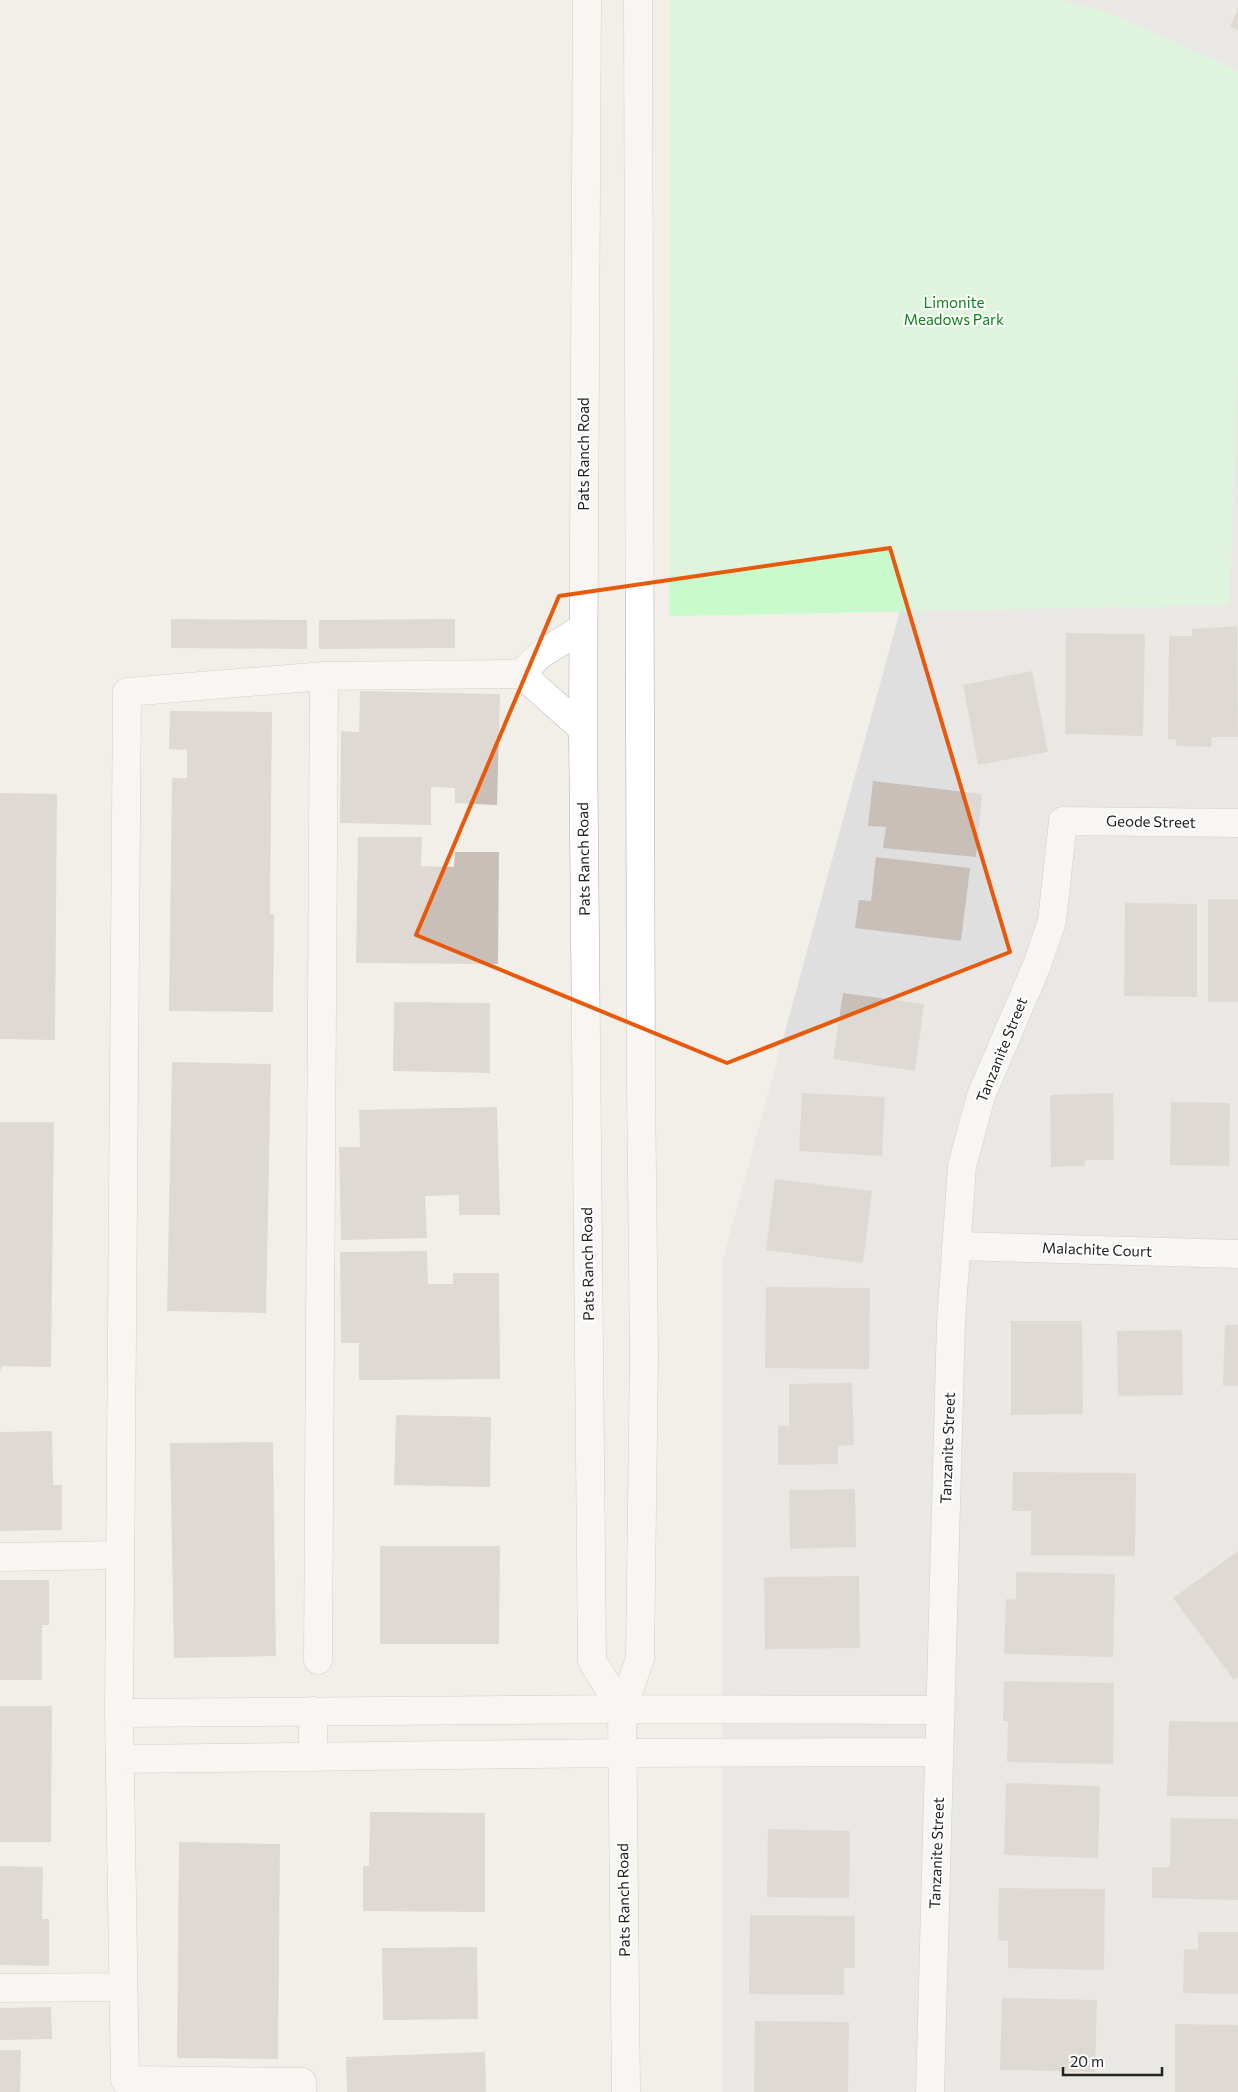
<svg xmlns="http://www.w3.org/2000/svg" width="1238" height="2092" viewBox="0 0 1238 2092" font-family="Commissioner,sans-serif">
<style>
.residential{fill:#e0dfdf}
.park{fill:#c8facc}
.building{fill:#c7bfb8}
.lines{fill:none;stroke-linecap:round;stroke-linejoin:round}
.minor-casing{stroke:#a9a9a9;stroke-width:29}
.minor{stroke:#fff;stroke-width:28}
.marked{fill:none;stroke:#e8590c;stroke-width:4;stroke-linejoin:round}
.labels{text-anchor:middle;stroke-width:4;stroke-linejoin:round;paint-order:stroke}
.park-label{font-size:15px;fill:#0c8416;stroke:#fff}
.street-label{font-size:15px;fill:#222;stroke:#fff}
</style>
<rect width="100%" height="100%" fill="#f2efe9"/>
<!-- residential -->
<path class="residential" d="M1061,0H1238V71L1111,14Z
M1238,355V2092H722V1262L900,611L1229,605Z"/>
<!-- park -->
<path class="park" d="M669,0H1061L1111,14L1238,71V355L1229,605L669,616Z"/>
<!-- building -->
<path class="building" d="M1238,9V30L1230,27Z
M171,619L307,620V649L171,648Z
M455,619V648L319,649V620Z
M1237,626L1238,737H1212L1211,747L1177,746L1175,739H1168L1169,636H1192V629Z
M1066,633L1145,634L1143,736L1065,734Z
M1032,671L1048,752L978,765L963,685Z
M360,691L500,694L497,805L455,803V788L431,787V825L340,823L341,731L359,732Z
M170,711L272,712L270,914H274L273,1012L169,1011L172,778H187V750L169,749Z
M873,781L982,794L976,857L883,848L886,827L868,826Z
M0,793L57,794L55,1040L0,1039Z
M358,837H422L421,866L454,867L455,852H499L498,964L356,963Z
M876,857L970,868L961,941L855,928L859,900L871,901Z
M1208,899H1238V1002H1208Z
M1125,903L1197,904V997L1124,996Z
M843,993L924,1004L915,1071L833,1059Z
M394,1002L490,1003V1073L393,1071Z
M172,1062L271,1064L266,1313L167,1311Z
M802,1093L885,1097L882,1156L799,1151Z
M1113,1093L1114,1160H1085V1166L1051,1167L1050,1095Z
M1171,1102L1230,1103L1229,1166L1170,1165Z
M497,1107L500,1215H459V1195L425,1196L427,1238L341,1240L339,1147H360L359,1110Z
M0,1122H54L51,1367L2,1366L0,1371Z
M775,1179L872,1191L863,1263L766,1250Z
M427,1251L428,1284H453V1273H499L500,1379L359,1380V1343H341L340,1252Z
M766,1287L870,1288L869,1369L765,1368Z
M1011,1321H1082L1083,1414L1011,1415Z
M1225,1325H1238V1386H1223Z
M1182,1330L1183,1395L1118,1396L1117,1331Z
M852,1383L854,1445L838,1446V1464L778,1465V1426H789V1384Z
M396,1415L491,1417L490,1487L394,1485Z
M52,1431L53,1485H62V1530L0,1531V1432Z
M273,1442L276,1656L174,1658L170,1443Z
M1013,1472L1136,1473L1135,1556L1031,1555V1511H1012Z
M855,1489L856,1547L790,1549L789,1490Z
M380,1546H500L499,1644H380Z
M1238,1551V1677L1234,1680L1173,1598Z
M1016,1572L1115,1574L1113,1657L1004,1654L1006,1599L1016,1600Z
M859,1576L860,1648L765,1649L764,1577Z
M0,1580H49V1625H42V1680H0Z
M1004,1681L1114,1683L1113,1764L1007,1762L1008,1721H1003Z
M0,1706H52L51,1842H0Z
M1169,1721L1238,1722V1797L1167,1796Z
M1006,1783L1100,1786L1098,1858L1004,1855Z
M370,1812L485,1813V1912L363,1911V1866H369Z
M1171,1818L1238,1819V1900L1152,1898V1867H1170Z
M768,1829L850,1831L849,1898L767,1897Z
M179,1842L280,1844L278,2059L177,2058Z
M0,1866L43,1867L42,1919H49V1966L0,1965Z
M999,1888L1105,1889L1104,1970L1008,1968V1941L998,1940Z
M750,1915L855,1916V1968H844V1995L749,1994Z
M1198,1932H1238V1994L1183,1993L1184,1949L1198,1950Z
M477,1947L478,2019L383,2020L382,1948Z
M1002,1998L1097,2000L1095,2072L1000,2070Z
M51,2007L52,2039L0,2040V2008Z
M755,2021L849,2022L848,2092H754Z
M1175,2024L1238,2025V2092H1175Z
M0,2050H21L20,2092H0Z
M485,2052L486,2092H347L346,2057Z"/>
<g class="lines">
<!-- minor casing -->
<g class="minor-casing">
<path id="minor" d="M587,0L583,729L592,1661L622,1709
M521,674L541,654L583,628
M956,1246L1238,1254
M0,1557L120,1555
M318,1660L324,676
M313,1711V1757
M119,1713L622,1709L941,1710
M120,1759L623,1753L939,1752
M0,1988L123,1987
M302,2092V2082L125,2080L119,1713L127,692L324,676L521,674L583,729
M626,2092L622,1709L640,1659L644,1355L641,1084L638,0
M930,2092L951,1322L962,1166L981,1096L1037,965L1052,921L1063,821L1238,823"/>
</g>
<!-- minor -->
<use href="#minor" class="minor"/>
</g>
<!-- marked area -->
<path d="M0 0H1238V2092H0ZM890,548L1010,952L727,1063L416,935L559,596Z" fill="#f2efe9" fill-opacity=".55" fill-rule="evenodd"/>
<path class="marked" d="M890,548L1010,952L727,1063L416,935L559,596Z"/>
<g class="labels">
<!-- park labels -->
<g class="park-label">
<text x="954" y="308">Limonite<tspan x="954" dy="17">Meadows Park</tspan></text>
</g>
<!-- street labels -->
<g class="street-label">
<text transform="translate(584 454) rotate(-90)" y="5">Pats Ranch Road</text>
<text transform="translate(1151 822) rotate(1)" y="5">Geode Street</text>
<text transform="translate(584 859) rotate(-91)" y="5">Pats Ranch Road</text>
<text transform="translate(1002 1050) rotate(-68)" y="5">Tanzanite Street</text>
<text transform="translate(1097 1250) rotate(2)" y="5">Malachite Court</text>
<text transform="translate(588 1264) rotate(-91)" y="5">Pats Ranch Road</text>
<text transform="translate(948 1448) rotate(-88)" y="5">Tanzanite Street</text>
<text transform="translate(937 1853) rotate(-88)" y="5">Tanzanite Street</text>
<text transform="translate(624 1900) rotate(-91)" y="5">Pats Ranch Road</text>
</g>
</g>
<!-- scale -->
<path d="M1063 2067v8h99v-8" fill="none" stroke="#222222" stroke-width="2.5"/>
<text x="1070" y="2067" font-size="15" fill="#222222" stroke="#ffffff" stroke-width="4" paint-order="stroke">20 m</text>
</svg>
